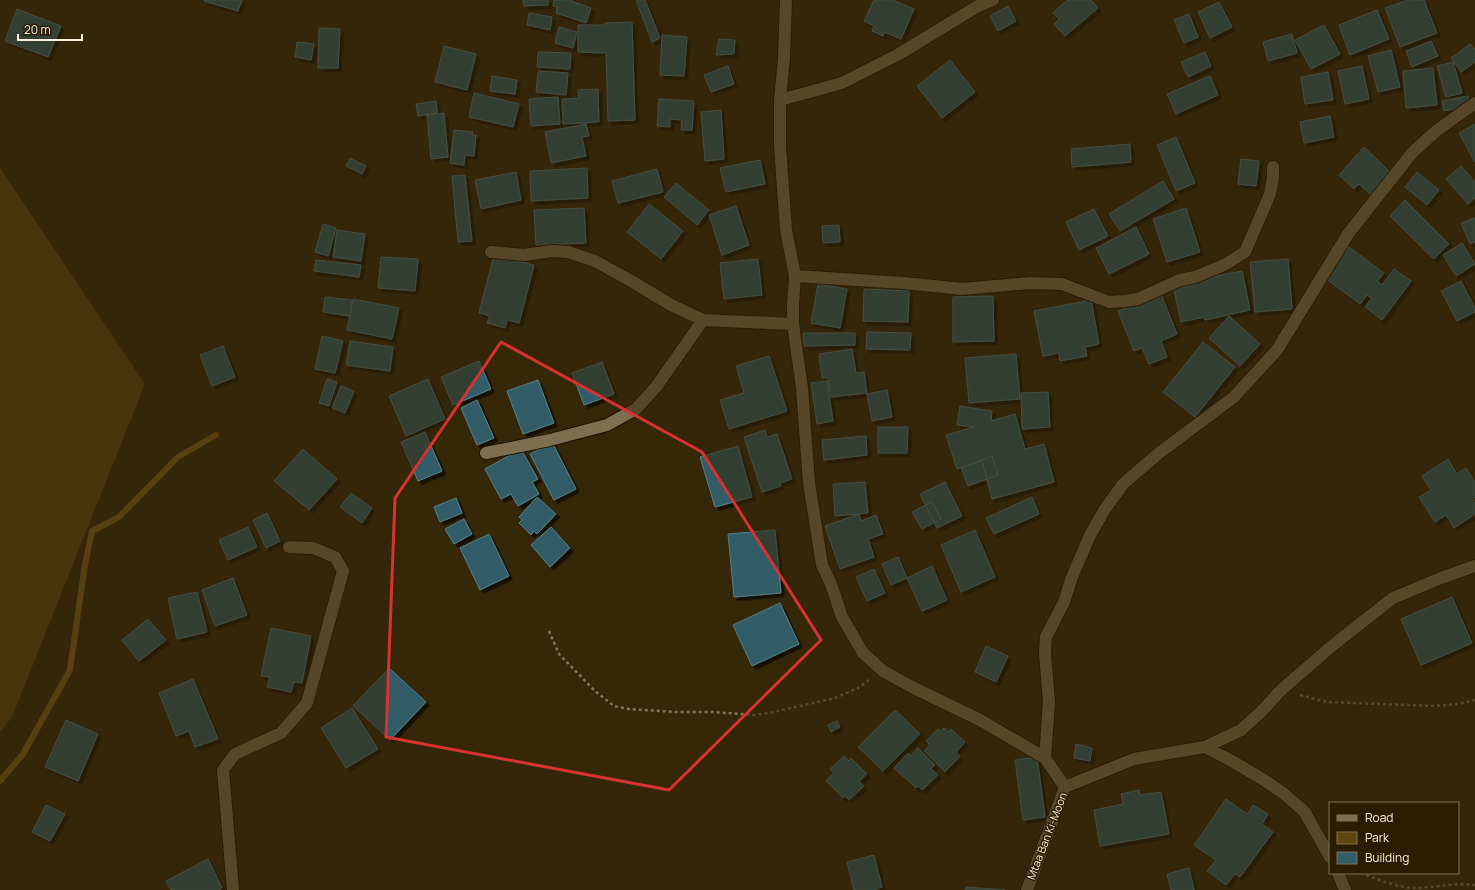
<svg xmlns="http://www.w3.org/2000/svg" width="1475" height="890" viewBox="0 0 1475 890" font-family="Manrope,sans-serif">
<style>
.green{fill:#61460e}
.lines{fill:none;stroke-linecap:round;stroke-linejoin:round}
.stream{stroke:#81601b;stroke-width:6}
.building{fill:#335d67;stroke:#55808a;filter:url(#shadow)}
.minor-casing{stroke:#1b1000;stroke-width:14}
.path{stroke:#82755c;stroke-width:2.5;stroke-dasharray:3 3;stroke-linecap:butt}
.minor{stroke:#806e50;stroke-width:12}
.marked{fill:none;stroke:#d83231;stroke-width:3;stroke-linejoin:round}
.labels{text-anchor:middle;stroke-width:3;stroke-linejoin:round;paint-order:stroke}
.street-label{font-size:11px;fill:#fbf1e0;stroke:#2c1d00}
</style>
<defs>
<filter id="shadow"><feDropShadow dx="3.5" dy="3.5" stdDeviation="0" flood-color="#0009"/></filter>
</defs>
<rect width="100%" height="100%" fill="#362709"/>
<!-- green -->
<path class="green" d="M0,168L145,384L12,717L0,732Z"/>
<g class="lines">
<!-- stream -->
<path class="stream" d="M0,781L23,754L70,670L85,564L92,531L119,517L178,457L216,435"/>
</g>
<!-- building -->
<path class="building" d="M204,0H242L238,11L204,1Z
M523,0H548V5L524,6Z
M554,0H572L571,1L591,8L586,23L556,13L557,7L553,6Z
M636,0H645L660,38L652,42Z
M874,0H892L914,9L901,39L884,32L883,36L872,31L874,26L864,21Z
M1067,0H1091L1098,8L1065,36L1054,24L1059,19L1053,13Z
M1408,0H1424L1437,33L1400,47L1385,8Z
M1219,2L1232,27L1210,38L1198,12Z
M1008,6L1016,21L998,31L990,16Z
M17,9L61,26L48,57L5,41Z
M1377,10L1389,39L1350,55L1339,25Z
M529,13L552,17L550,30L527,25Z
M1189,14L1198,37L1184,43L1174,20Z
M632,22L635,120L608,121L606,53L578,52V25H605V23Z
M1324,25L1340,54L1311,69L1295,40Z
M559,27L577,32L573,48L555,43Z
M319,28L340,29L338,68H318Z
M1292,34L1297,53L1268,61L1263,42Z
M662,35L687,37L684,76L660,75Z
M719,39L735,40L734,54L716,55Z
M1431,41L1438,56L1412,67L1406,51Z
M297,42L314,44L311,60L295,57Z
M1470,44L1475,49V62L1461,72L1451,58Z
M444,46L476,54L467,90L435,82Z
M1391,50L1400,87L1378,92L1368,56Z
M538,52L571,53L570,69L537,67Z
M1205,52L1211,66L1188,77L1181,62Z
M950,60L975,92L942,118L917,86Z
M1453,62L1462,93L1446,97L1437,66Z
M728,66L734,84L711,92L704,75Z
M1362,66L1369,99L1345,104L1338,71Z
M1433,68L1437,105L1406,108L1403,71Z
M538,71L568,73L566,95L536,92Z
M1328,72L1333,100L1305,104L1301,77Z
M492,76L517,80L515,94L490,91Z
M1210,76L1218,95L1176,114L1167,94Z
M598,89L599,122L563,124L562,99L579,98L578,90Z
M474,93L519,104L513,127L469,117Z
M1468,96L1469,106L1444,111L1442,101Z
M558,97L560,124L531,126L529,99Z
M659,99L694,101L692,130H681L682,120L670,119V127L657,126Z
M436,101L437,113L418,116L416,104Z
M721,110L724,159L705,161L701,112Z
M444,113L448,157L431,159L427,115Z
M1330,116L1334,137L1304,143L1300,122Z
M586,124L589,136L582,137L586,156L551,163L545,132Z
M1475,124V162L1459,133Z
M454,130L473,132L472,135H476L474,156L465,155L464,165L450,163Z
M1176,137L1195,183L1176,191L1157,145Z
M1130,144L1131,162L1072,167L1071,149Z
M1364,147L1391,173L1371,195L1359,184L1354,189L1339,175Z
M350,158L366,166L362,174L346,166Z
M1241,159L1259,161L1256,186L1238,184Z
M760,160L765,184L726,192L720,168Z
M1461,166L1475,182V198L1468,204L1446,179Z
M587,168L588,198L531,201L530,171Z
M657,169L663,192L618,203L612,181Z
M516,172L521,200L481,209L475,180Z
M1417,172L1439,190L1427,205L1405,187Z
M465,175L472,241L458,242L452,176Z
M1163,181L1174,199L1120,231L1109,214Z
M676,183L709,210L697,225L664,197Z
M1405,200L1449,244L1434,259L1390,216Z
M649,204L683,231L661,259L627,232Z
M736,206L749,245L722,255L709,215Z
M584,208L586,243L536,245L534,210Z
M1186,208L1200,252L1167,262L1153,219Z
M1094,209L1108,236L1079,250L1066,222Z
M1475,218V242L1470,244L1461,223Z
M323,224L336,228L328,256L315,252Z
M839,225L840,242L823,243L822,226Z
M1136,227L1149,254L1109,274L1096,248Z
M337,230L365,234L361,261L333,257Z
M1462,243L1475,264L1456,276L1443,255Z
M1349,247L1384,273L1377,281L1382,285L1394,269L1411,281L1382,320L1365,307L1372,298L1367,295L1360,304L1325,278Z
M494,255L534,265L519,323L507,320L505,328L487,323L490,316L479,313Z
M381,257L418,259L415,291L378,288Z
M758,259L762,295L724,299L720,263Z
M1288,259L1292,309L1255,312L1250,262Z
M316,260L361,265L359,277L314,271Z
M1242,271L1250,310L1205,320L1204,317L1181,322L1173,285Z
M1461,281L1475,308V312L1457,321L1441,291Z
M818,284L847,289L840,328L811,323Z
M864,289L909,291L908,322L863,321Z
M1161,294L1177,334L1161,341L1167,357L1149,364L1142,348L1134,351L1118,311Z
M993,296L994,341L953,342V297Z
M325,297L352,300L350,316L323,312Z
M353,299L399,308L392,339L347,330Z
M1091,300L1099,344L1085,347L1087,356L1060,361L1059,353L1043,356L1034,311Z
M1229,316L1260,344L1240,366L1209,338Z
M867,332L911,333L910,350L866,349Z
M803,333H855V345L804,346Z
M322,336L343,341L335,373L315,369Z
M350,341L393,347L390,371L346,365Z
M1203,342L1235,367L1195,417L1163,392Z
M223,346L235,377L212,386L200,355Z
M852,349L856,373L864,372L867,393L831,397L828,378H822L819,354Z
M1016,354L1020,399L969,403L965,358Z
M769,356L787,411L729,429L720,400L744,393L736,366Z
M479,361L491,389L453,405L441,377Z
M602,362L614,394L584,405L572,373Z
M327,379L337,382L329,406L319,403Z
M428,379L445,419L406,436L389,396Z
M538,380L554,423L523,434L507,391Z
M827,381L833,421L817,424L811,383Z
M341,386L354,391L345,413L332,408Z
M887,390L892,417L872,421L867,394Z
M1048,392L1050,427L1022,429L1021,393Z
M477,400L494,438L477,445L461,408Z
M960,406L992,411L991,421L1015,414L1025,449L1044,444L1054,482L992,499L982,461L957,469L946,435L974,427L957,425Z
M878,427H908L907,453H878Z
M765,430L767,437L777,434L792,479L780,483L781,486L762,492L744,437Z
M425,432L442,471L418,481L401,442Z
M866,436L867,455L824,460L822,440Z
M552,442L576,489L554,500L530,454Z
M738,446L752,497L715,507L700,457Z
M303,449L337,479L309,510L274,481Z
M521,449L538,479L532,482L539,494L518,506L511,494L501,499L485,469Z
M992,456L998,475L968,486L961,468Z
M1448,459L1457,474L1466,468L1475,482V497L1473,499L1475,503V514L1454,528L1446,515L1435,522L1419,497L1431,490L1422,476Z
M865,482L868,513L835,516L833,484Z
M945,482L962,516L937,528L920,494Z
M351,493L372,508L362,523L340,507Z
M537,497L556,514L537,534L534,531L531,535L519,523L522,520L519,517Z
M1032,497L1039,514L994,534L986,518Z
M456,498L462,513L440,522L434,507Z
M932,502L941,519L922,529L912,512Z
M267,513L280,541L266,548L253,520Z
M859,514L861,521L876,515L883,534L868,539L874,557L840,569L825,526Z
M464,519L472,534L454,544L445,529Z
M248,527L257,547L228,560L219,540Z
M551,527L570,548L550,567L531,545Z
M775,530L781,593L734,597L728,534Z
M975,530L995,577L961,592L941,545Z
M489,534L509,576L480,590L460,548Z
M898,557L907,578L891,585L882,564Z
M932,566L947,600L922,611L907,578Z
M874,569L885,593L867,601L856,577Z
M233,578L247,615L215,626L202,590Z
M197,592L207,632L177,639L168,598Z
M1452,597L1472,643L1421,665L1401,619Z
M780,603L799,644L752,666L733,625Z
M148,619L166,640L139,661L122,640Z
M271,628L311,636L302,683L294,682L291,692L267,687L270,677L261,676Z
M986,646L1008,656L996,682L975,672Z
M389,668L426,702L390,740L353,706Z
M193,679L218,739L195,747L189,731L176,736L159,693Z
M352,708L378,749L346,768L321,728Z
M895,710L920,734L883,771L858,747Z
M66,720L98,734L78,781L45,767Z
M837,721L840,727L831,732L828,725Z
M944,728L948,732L951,729L965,742L956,752L960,756L945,772L924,751L930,745L926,741L938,729L941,731Z
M1076,744L1092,748L1090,761L1074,758Z
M918,748L935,765L931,769L938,775L922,790L918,786L916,788L894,768L908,753L911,756Z
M844,756L849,761L851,758L867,774L859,782L864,786L849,800L845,796L843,798L826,781L834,773L830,769Z
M1037,757L1045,817L1023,820L1015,760Z
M1139,790L1140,795L1161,792L1169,834L1100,846L1094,810L1123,804L1121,794Z
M1226,799L1247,814L1253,805L1268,814L1262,824L1273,832L1240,877L1235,874L1226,885L1207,871L1216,860L1194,845Z
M46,805L65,814L50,841L32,832Z
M874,855L882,887L873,890H854L847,862Z
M208,859L222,888L218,890H171L166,881Z
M1189,868L1194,890H1171L1167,874Z
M966,887L1005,890H965Z"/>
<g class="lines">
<!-- minor casing -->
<g class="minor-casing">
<path id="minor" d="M786,0L784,58L780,100V146L786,230L795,276L793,304V324L802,388L809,483L822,565L831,584L842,617L863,653L883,671L912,687L980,720L1045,758L1065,787L1027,890
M780,100L842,83L899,54L978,6L993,0
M491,252L524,255L552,251L568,252L595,261L633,282L671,305L703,320L793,324
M795,276L904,283L962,289L1030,283L1062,284L1109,302L1125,301L1138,299L1180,280L1195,277L1226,264L1245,252L1270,194L1273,178V167
M486,453L550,440L607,425L636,409L656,387L703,320
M1205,747L1232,761L1264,780L1283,793L1304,811L1330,857
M1045,758L1049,702L1045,653L1046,637L1064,602L1072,577L1090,535L1105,509L1123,484L1159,453L1234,397L1277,350L1348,234L1412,153L1436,131L1475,103
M1065,787L1134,759L1205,747L1241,730L1263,710L1280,691L1333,645L1393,598L1441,578L1475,566
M1338,873L1345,890
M233,890L223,770L235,754L281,733L307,703L343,571L335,557L313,548L289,547"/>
</g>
<!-- path -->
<path class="path" d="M549,631L559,654L595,691L614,706L628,709L676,712H714L753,715L769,713L835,698L858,688L869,680
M1300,695L1327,702L1435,706L1459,704L1475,700
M1361,873C1378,879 1397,888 1415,888C1435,888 1455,882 1475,885"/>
<!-- minor -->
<use href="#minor" class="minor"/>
</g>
<!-- marked area -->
<path d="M0 0H1475V890H0ZM501,342L702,452L821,640L669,790L386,737L395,498Z" fill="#362709" fill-opacity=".55" fill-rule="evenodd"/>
<path class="marked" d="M501,342L702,452L821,640L669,790L386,737L395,498Z"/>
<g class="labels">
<!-- street labels -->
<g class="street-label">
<text transform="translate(1047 836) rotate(-69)" y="4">Mtaa Ban Ki-Moon</text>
</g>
</g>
<!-- legend -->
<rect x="1329" y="802" width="130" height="72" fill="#2c1d00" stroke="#7f725a"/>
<rect x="1337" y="815" width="20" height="6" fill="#806e50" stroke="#7f725a"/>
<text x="1365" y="822" font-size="12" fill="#fbf1e0">Road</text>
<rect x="1337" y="832" width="20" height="12" fill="#61460e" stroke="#7f725a"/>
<text x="1365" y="842" font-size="12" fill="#fbf1e0">Park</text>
<rect x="1337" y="852" width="20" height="12" fill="#335d67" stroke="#7f725a"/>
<text x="1365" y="862" font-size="12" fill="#fbf1e0">Building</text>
<!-- scale -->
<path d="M18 34v6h64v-6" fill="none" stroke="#fbf1e0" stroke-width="2"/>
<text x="24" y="34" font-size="12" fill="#fbf1e0" stroke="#2c1d00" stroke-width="3" paint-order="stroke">20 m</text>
</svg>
